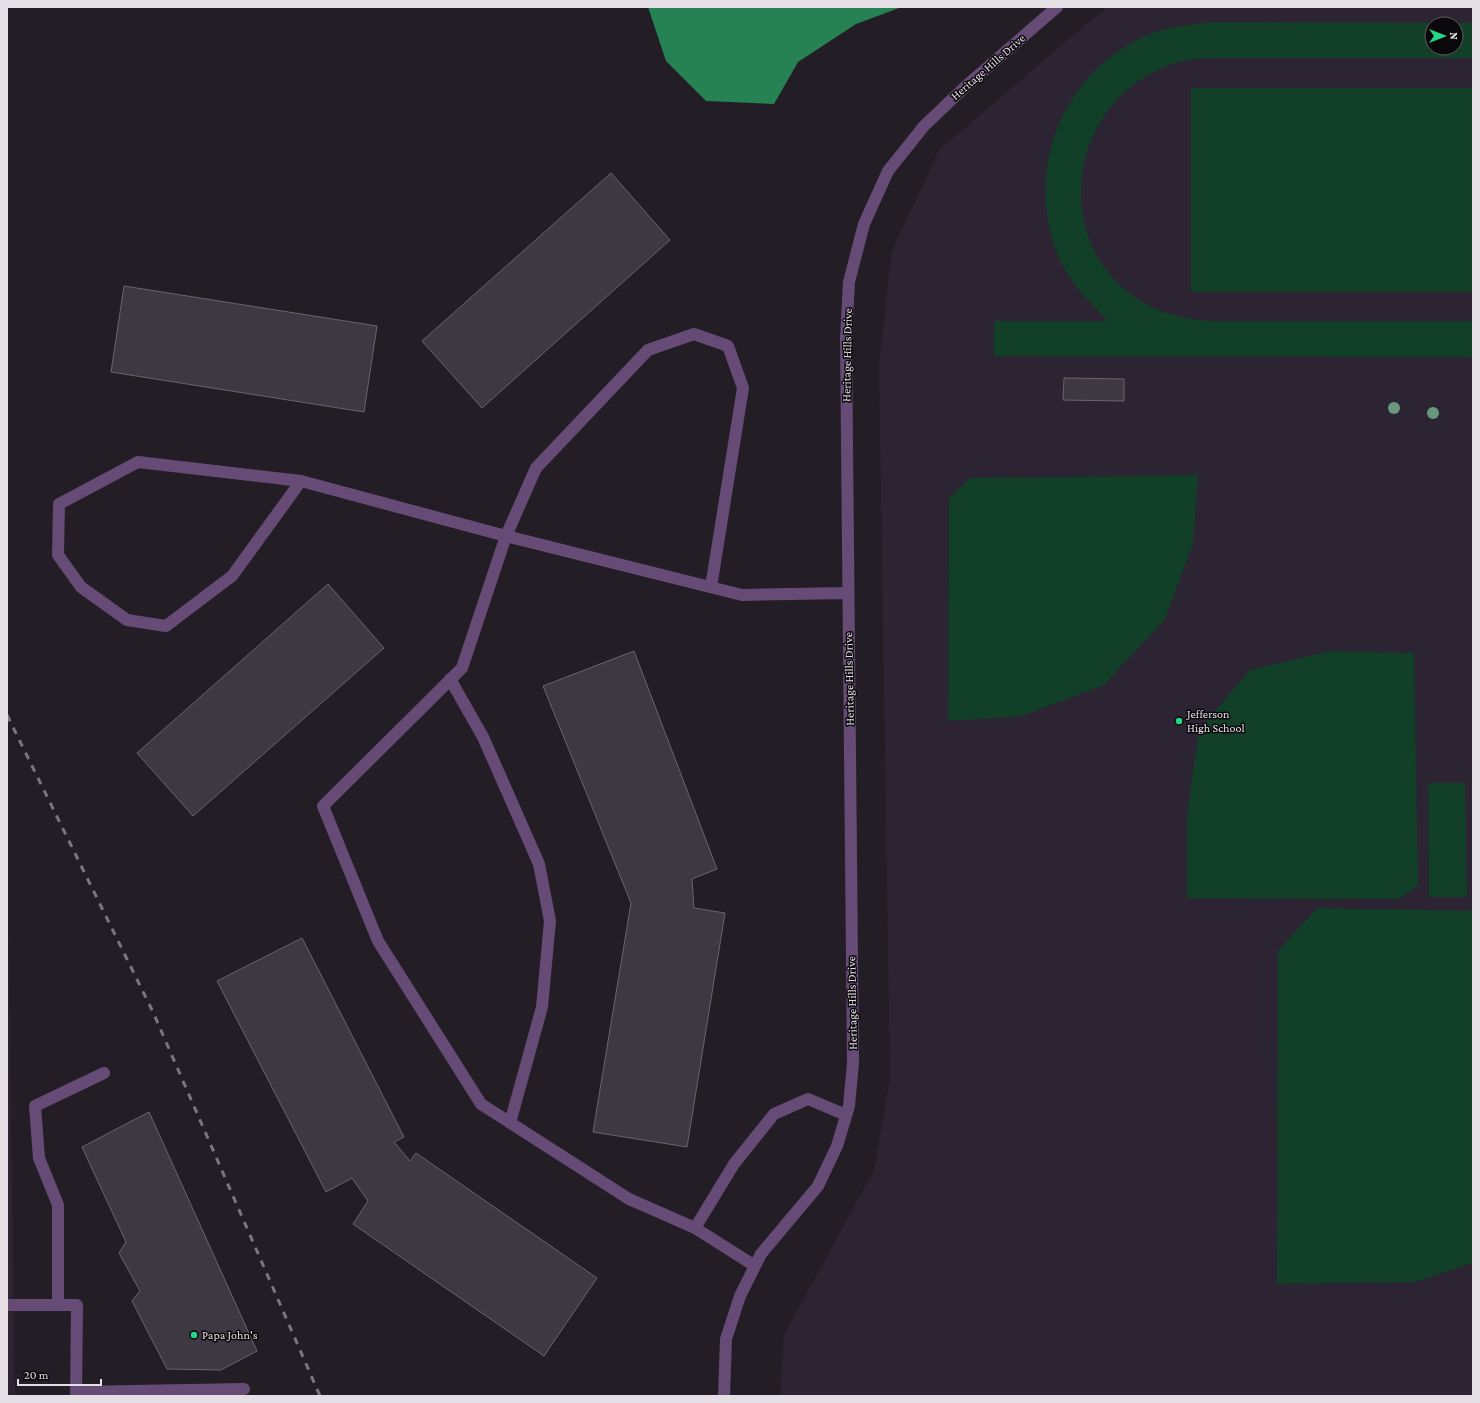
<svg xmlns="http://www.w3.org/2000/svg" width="1480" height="1403" viewBox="0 0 1480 1403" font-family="'Crimson Pro',serif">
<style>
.built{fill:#2d2433;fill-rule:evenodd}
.green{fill:#123f27;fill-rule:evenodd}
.water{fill:#268153}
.building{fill:#3e3842;stroke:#6a646f}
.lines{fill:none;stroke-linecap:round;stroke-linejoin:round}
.minor{stroke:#664b77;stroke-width:12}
.rail{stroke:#7b767e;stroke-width:3;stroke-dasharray:7 7;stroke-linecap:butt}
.tree{fill:#69977d}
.poi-dot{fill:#23d886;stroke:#0b080c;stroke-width:1.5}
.labels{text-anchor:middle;stroke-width:3;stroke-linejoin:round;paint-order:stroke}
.street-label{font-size:12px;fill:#e3dfe5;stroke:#0b080c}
.poi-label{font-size:12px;fill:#e3dfe5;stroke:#0b080c;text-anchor:start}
</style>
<rect width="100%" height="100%" fill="#231d26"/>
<!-- built -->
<path class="built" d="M1109,7H1473V1396H780L784,1335L874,1170L890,1079L879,364L892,251L939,150L1093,18ZM1432,24H1456V48H1432Z
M7,849L15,1396H7Z"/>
<!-- green -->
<path class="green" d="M1211,22L1473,23V58H1211C1197,59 1183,60 1170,65C1063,103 1047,256 1152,307C1171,316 1190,319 1210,321H1473V357L994,356V321H1108C1091,303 1073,287 1062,264C1023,183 1055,83 1135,41C1159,28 1185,25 1211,22ZM1432,24H1456V48H1432Z
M1191,88H1473V292H1191Z
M1198,475L1193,544L1165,619L1104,685L1022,716L948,721L949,498L970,478Z
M1331,651L1414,653L1418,885L1399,899L1187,898V814L1199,730L1250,670Z
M1428,783H1465L1467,897H1429Z
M1317,908L1473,911V1263L1415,1282L1277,1284L1278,951Z"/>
<!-- water -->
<path class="water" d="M648,7H902L856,24L798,62L774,104L706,101L666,61Z"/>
<!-- building -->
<path class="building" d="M611,173L670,240L482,408L422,341Z
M124,286L377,326L364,412L111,372Z
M1064,378L1124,379V401L1063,400Z
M328,584L384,648L193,816L137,753Z
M634,651L717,869L692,879L694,908L725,913L687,1147L593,1132L631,903L543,686Z
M302,938L404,1137L394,1142L410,1161L416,1153L597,1278L544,1356L353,1224L368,1201L352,1178L326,1192L217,981Z
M149,1112L257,1351L221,1370L167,1369L132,1301L140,1291L119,1253L126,1242L82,1147Z"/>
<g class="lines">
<!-- minor -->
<path class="minor" d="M301,481L232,576L166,626L127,620L81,587L58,555L59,504L138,462L301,481L506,536L536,468L648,350L694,334L728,346L743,388L711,587
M450,679L483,737L539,864L550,921L542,1007L510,1123
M695,1228L734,1164L774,1114L808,1099L846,1115
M755,1266L695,1228L629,1199L481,1104L378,941L323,806L462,668L506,536L742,595L848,593
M7,1305H77L76,1396
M58,1305V1205L39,1158L35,1106L104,1073
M76,1392L244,1389
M724,1396L726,1339L740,1296L761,1254L818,1186L837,1146L849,1106L853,1063L846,339L849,282L864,224L888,171L924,126L966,86L1057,7"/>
<!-- rail -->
<path class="rail" d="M7,715L153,1012L320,1396"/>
</g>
<!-- trees -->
<g class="tree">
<circle cx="1394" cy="408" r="6"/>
<circle cx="1433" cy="413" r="6"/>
</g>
<!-- markers -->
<g class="poi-dot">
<circle cx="1179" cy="721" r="4"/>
<circle cx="194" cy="1335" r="4"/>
</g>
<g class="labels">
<!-- street labels -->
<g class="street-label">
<text transform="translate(988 67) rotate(-41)" y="4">Heritage Hills Drive</text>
<text transform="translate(847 355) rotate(-89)" y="4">Heritage Hills Drive</text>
<text transform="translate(849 679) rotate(-91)" y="4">Heritage Hills Drive</text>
<text transform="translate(852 1003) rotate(-91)" y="4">Heritage Hills Drive</text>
</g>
<!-- poi labels -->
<g class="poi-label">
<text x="1187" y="718">Jefferson<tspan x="1187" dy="14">High School</tspan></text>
<text x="202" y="1339">Papa John's</text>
</g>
</g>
<!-- border -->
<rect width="1480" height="1403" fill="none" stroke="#e3dfe5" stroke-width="16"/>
<!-- north arrow -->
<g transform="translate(1444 36) rotate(90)"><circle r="19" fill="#0b080c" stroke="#615e63"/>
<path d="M0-3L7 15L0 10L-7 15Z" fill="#23d886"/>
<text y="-6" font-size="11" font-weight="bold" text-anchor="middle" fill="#e3dfe5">N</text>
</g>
<!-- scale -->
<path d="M18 1379v6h83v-6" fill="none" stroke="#e3dfe5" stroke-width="2"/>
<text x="24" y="1379" font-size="12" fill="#e3dfe5" stroke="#0b080c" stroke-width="3" paint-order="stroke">20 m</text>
</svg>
